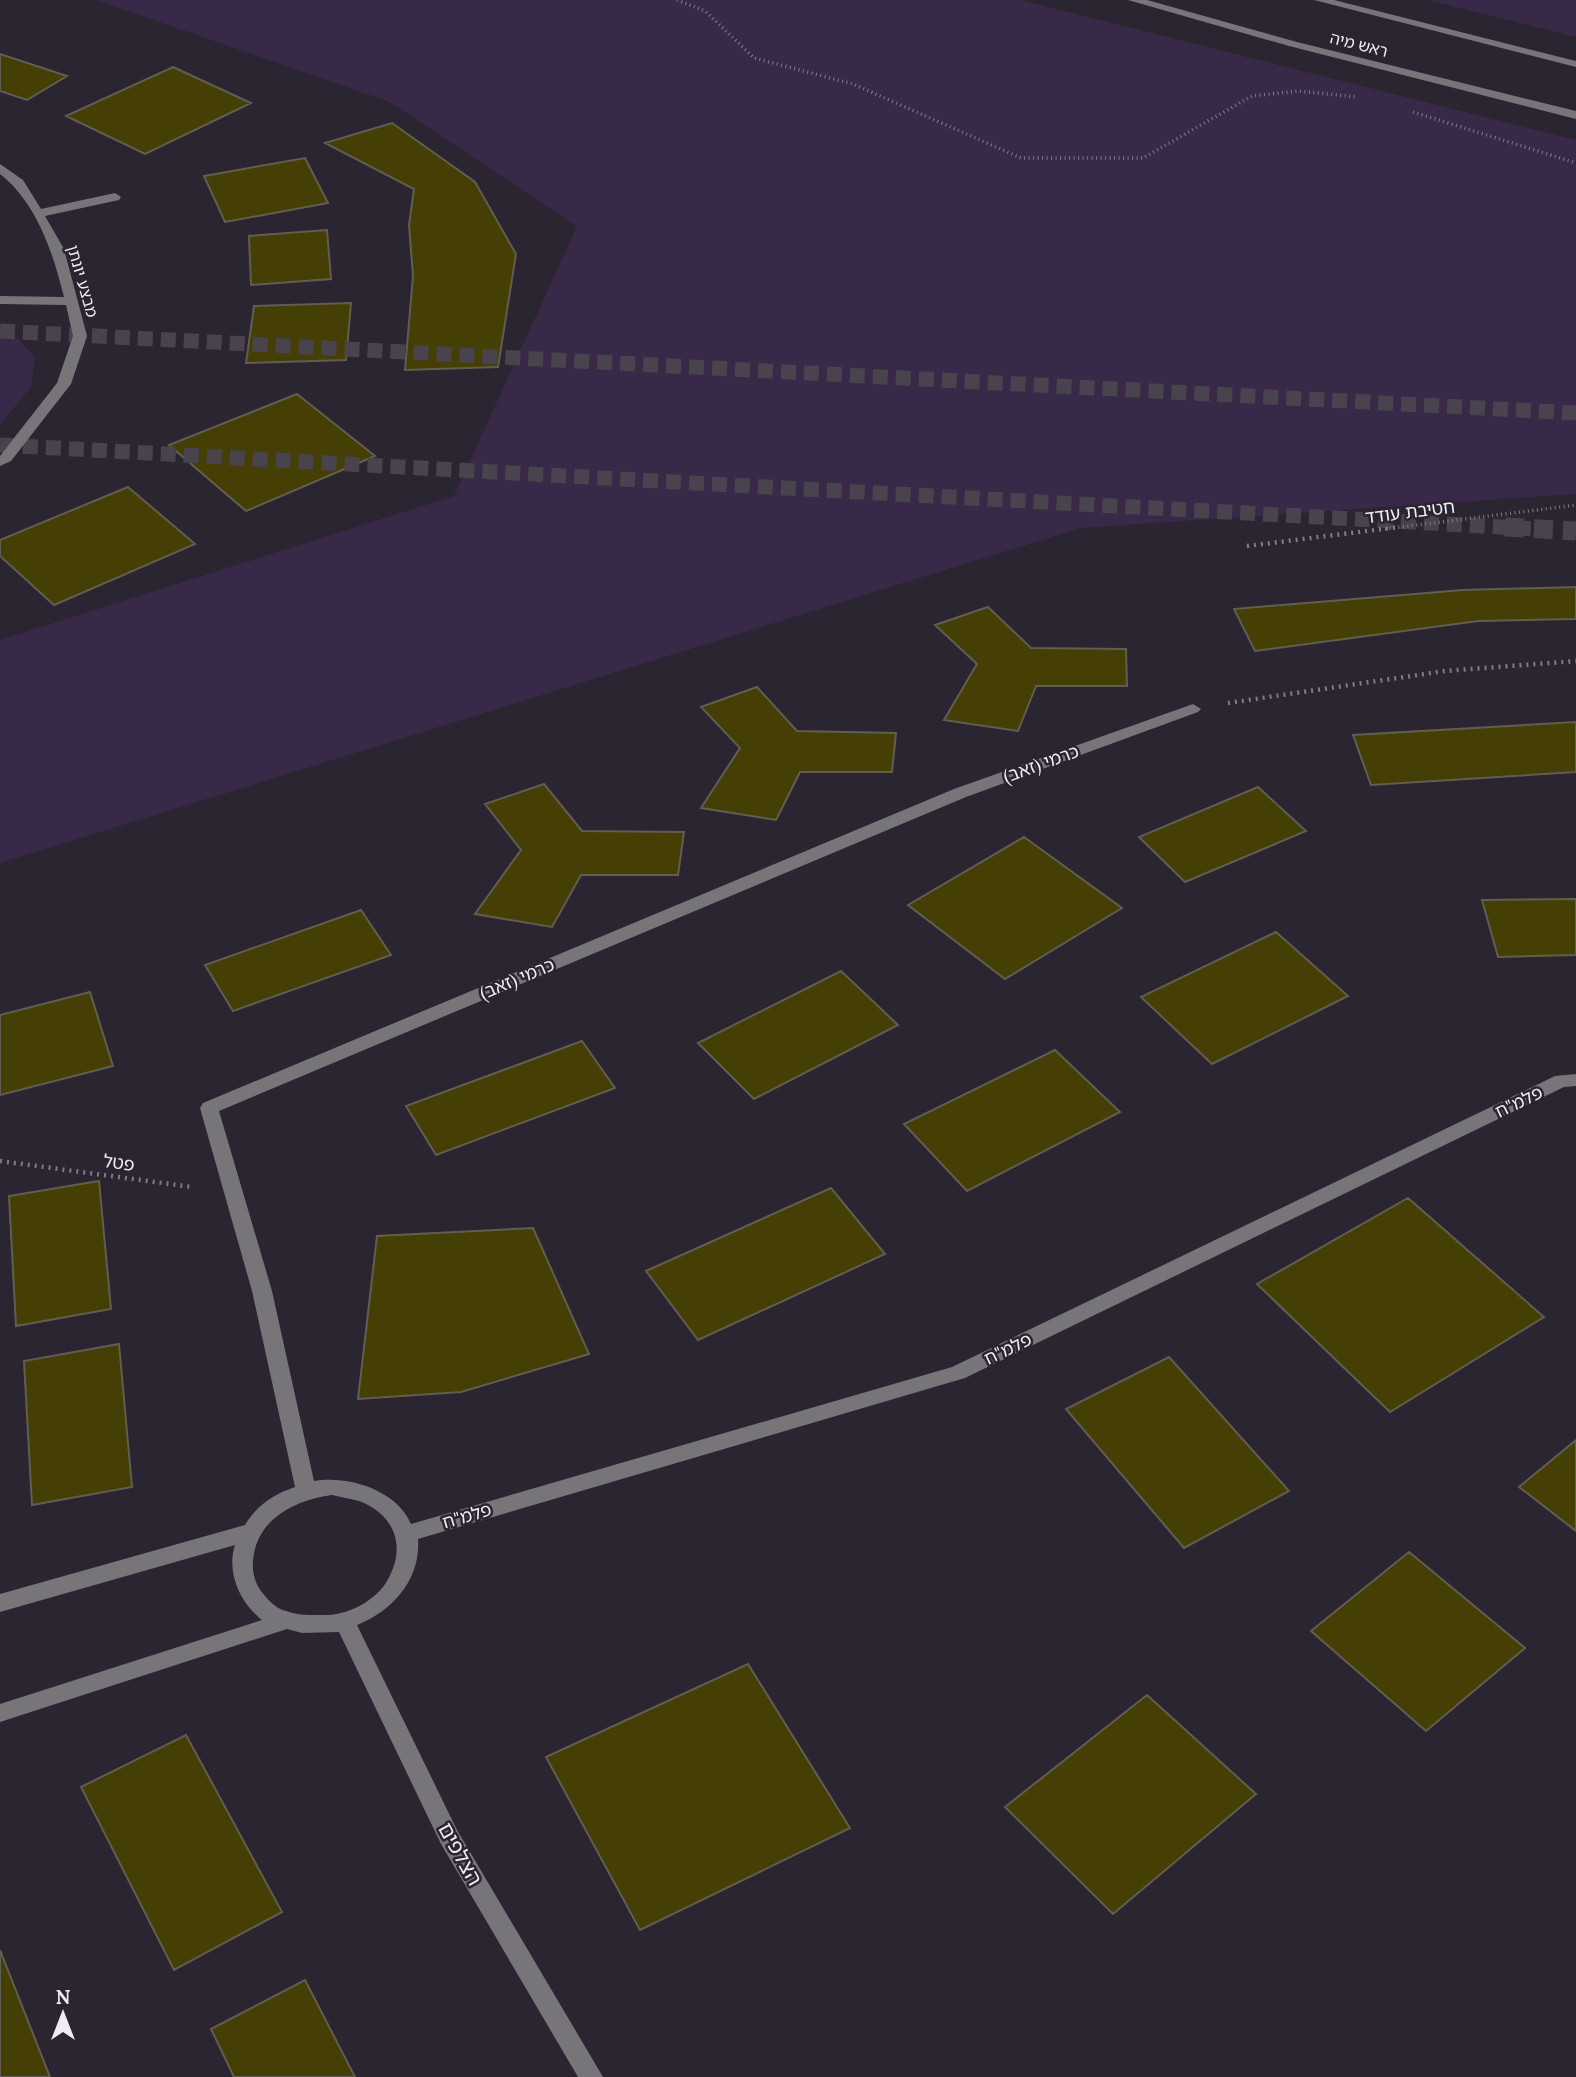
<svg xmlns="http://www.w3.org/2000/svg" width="1576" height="2077" viewBox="0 0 1576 2077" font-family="Lora,'Noto Sans Hebrew',serif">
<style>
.green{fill:#382948}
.building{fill:#453e05;stroke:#605e51;stroke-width:2}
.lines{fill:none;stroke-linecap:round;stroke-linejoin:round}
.highway-tunnel-far1{stroke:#48434d;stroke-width:15;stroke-dasharray:15 8;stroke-linecap:butt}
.highway-tunnel{stroke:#48434d;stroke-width:19;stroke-dasharray:19 10;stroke-linecap:butt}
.path-far1{stroke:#807b85;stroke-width:3.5;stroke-dasharray:1 3.5;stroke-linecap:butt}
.path{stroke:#807b85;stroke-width:4.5;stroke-dasharray:2 5;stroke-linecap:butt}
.minor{fill:#77747a;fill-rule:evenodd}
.labels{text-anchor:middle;stroke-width:5;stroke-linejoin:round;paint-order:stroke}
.far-street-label{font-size:16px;fill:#efebf3;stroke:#2a2530}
.street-label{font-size:18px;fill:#efebf3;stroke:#2a2530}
.near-street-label{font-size:21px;fill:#efebf3;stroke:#2a2530}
</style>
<rect width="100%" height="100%" fill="#2a2530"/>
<!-- green -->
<path class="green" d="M96,0H1021L1576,140V494L1081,528L0,863V640L454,496L577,226L390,102Z
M1427,0H1576V37Z
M0,327L18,339L35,357L31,387L0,425Z"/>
<!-- building -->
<path class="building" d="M0,54L67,76L27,100L0,91Z
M173,67L251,103L145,154L66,116Z
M392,123L475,182L516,254L498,367L405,370L413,276L409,225L414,189L325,143Z
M305,158L328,203L225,222L204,176Z
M327,230L331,279L251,285L249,236Z
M351,303L346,360L246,363L254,306Z
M297,394L375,456L246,511L169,445Z
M128,487L195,544L54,605L0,556V540Z
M1576,587V619L1478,621L1255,651L1234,609L1463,590Z
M988,607L1031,648L1126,649L1127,686H1036L1018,731L944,720L977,664L935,625Z
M757,687L797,731L896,733L892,772H800L776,820L701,808L740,748L701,707Z
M1576,722V772L1371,785L1353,735Z
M544,784L582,831L684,832L678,875H581L552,927L475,914L521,850L485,804Z
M1258,787L1306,831L1185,882L1139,837Z
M1024,837L1122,908L1005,979L908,905Z
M1576,899V955L1498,957L1482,900Z
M361,910L391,955L233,1011L205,965Z
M1276,932L1348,996L1212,1064L1141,997Z
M841,971L898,1025L754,1099L698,1043Z
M90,992L113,1066L0,1095V1015Z
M582,1041L615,1088L436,1155L406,1106Z
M1055,1050L1120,1112L967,1191L904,1124Z
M99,1181L111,1309L16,1326L9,1196Z
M831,1188L885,1254L698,1340L646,1271Z
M1408,1198L1544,1317L1390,1412L1257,1284Z
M533,1228L589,1354L461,1392L358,1399L377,1236Z
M119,1344L132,1487L32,1505L24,1361Z
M1169,1357L1289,1491L1184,1548L1066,1409Z
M1576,1440V1531L1519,1487Z
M1409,1552L1525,1648L1426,1731L1311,1631Z
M748,1664L850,1828L640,1930L546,1757Z
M1147,1695L1256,1794L1113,1914L1005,1807Z
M186,1735L282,1912L174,1970L81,1787Z
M0,1950L50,2077H0Z
M305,1980L355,2077H234L211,2029Z"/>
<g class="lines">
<!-- highway-tunnel-far1 -->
<path class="highway-tunnel-far1" d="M0,331L1576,413
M0,445L1537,529"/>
<!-- highway-tunnel -->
<path class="highway-tunnel" d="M1505,527L1576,531"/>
<!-- path-far1 -->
<path class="path-far1" d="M677,0L705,11L754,58L853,84L1021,158H1143L1252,96L1298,91L1357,97
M1413,112L1576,163
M1385,529L1576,505"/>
<!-- path -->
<path class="path" d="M1247,546L1399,527
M1228,703L1445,671L1576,661
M0,1161L192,1187"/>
<!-- minor -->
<path class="minor" d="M1128,0H1147L1297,42L1576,111V119L1289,46Z
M1314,0H1334L1576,61V67Z
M0,164L23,180L41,209L115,193L121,197L119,200L45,216L64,249L87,336L71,384L11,461L0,466V456L57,383L73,336L66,305L0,304V296L64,297C53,253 37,203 0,174Z
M1193,704L1201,709L1198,712L966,797L219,1111L272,1291L314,1481C348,1475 397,1490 411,1524L952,1367L1555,1076L1576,1074V1086L1564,1087L965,1378L418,1539C421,1579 393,1611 357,1625L457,1830L603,2077H578L441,1844L339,1632L302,1633L287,1629L0,1722V1704L262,1620C240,1603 226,1572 235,1545L0,1612V1594L245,1525C256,1506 274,1494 295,1487L252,1291L200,1108L203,1103L954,789ZM332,1495C343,1498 358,1499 368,1505C399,1522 404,1552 387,1581C376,1600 350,1614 328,1615C314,1615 300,1616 286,1611C275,1608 268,1600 261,1591C255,1583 252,1572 253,1561C256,1519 295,1500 332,1495Z"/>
</g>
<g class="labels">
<!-- far-street labels -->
<g class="far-street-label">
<text transform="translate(1359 44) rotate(14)" y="6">ראש מיה</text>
<text transform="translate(83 281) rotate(74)" y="6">מבצע יונתן</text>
</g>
<!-- street labels -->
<g class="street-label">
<text transform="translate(1410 512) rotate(-7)" y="6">חטיבת עודד</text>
<text transform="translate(1041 764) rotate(-20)" y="6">כרמי (זאב)</text>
<text transform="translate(517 979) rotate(-23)" y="6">כרמי (זאב)</text>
<text transform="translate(1519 1102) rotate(-26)" y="6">פלמ"ח</text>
<text transform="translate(119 1163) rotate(8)" y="6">פטל</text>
<text transform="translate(1008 1349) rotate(-26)" y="6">פלמ"ח</text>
<text transform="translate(467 1516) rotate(-16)" y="6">פלמ"ח</text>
</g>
<!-- near-street labels -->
<g class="near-street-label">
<text transform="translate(460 1854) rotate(61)" y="7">הצלפים</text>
</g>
</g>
<!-- north arrow -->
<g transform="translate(63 2014)" stroke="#2a2530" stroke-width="5" paint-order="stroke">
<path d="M0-5L12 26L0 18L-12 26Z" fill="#efebf3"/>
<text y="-10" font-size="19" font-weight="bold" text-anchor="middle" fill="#efebf3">N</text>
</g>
</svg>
